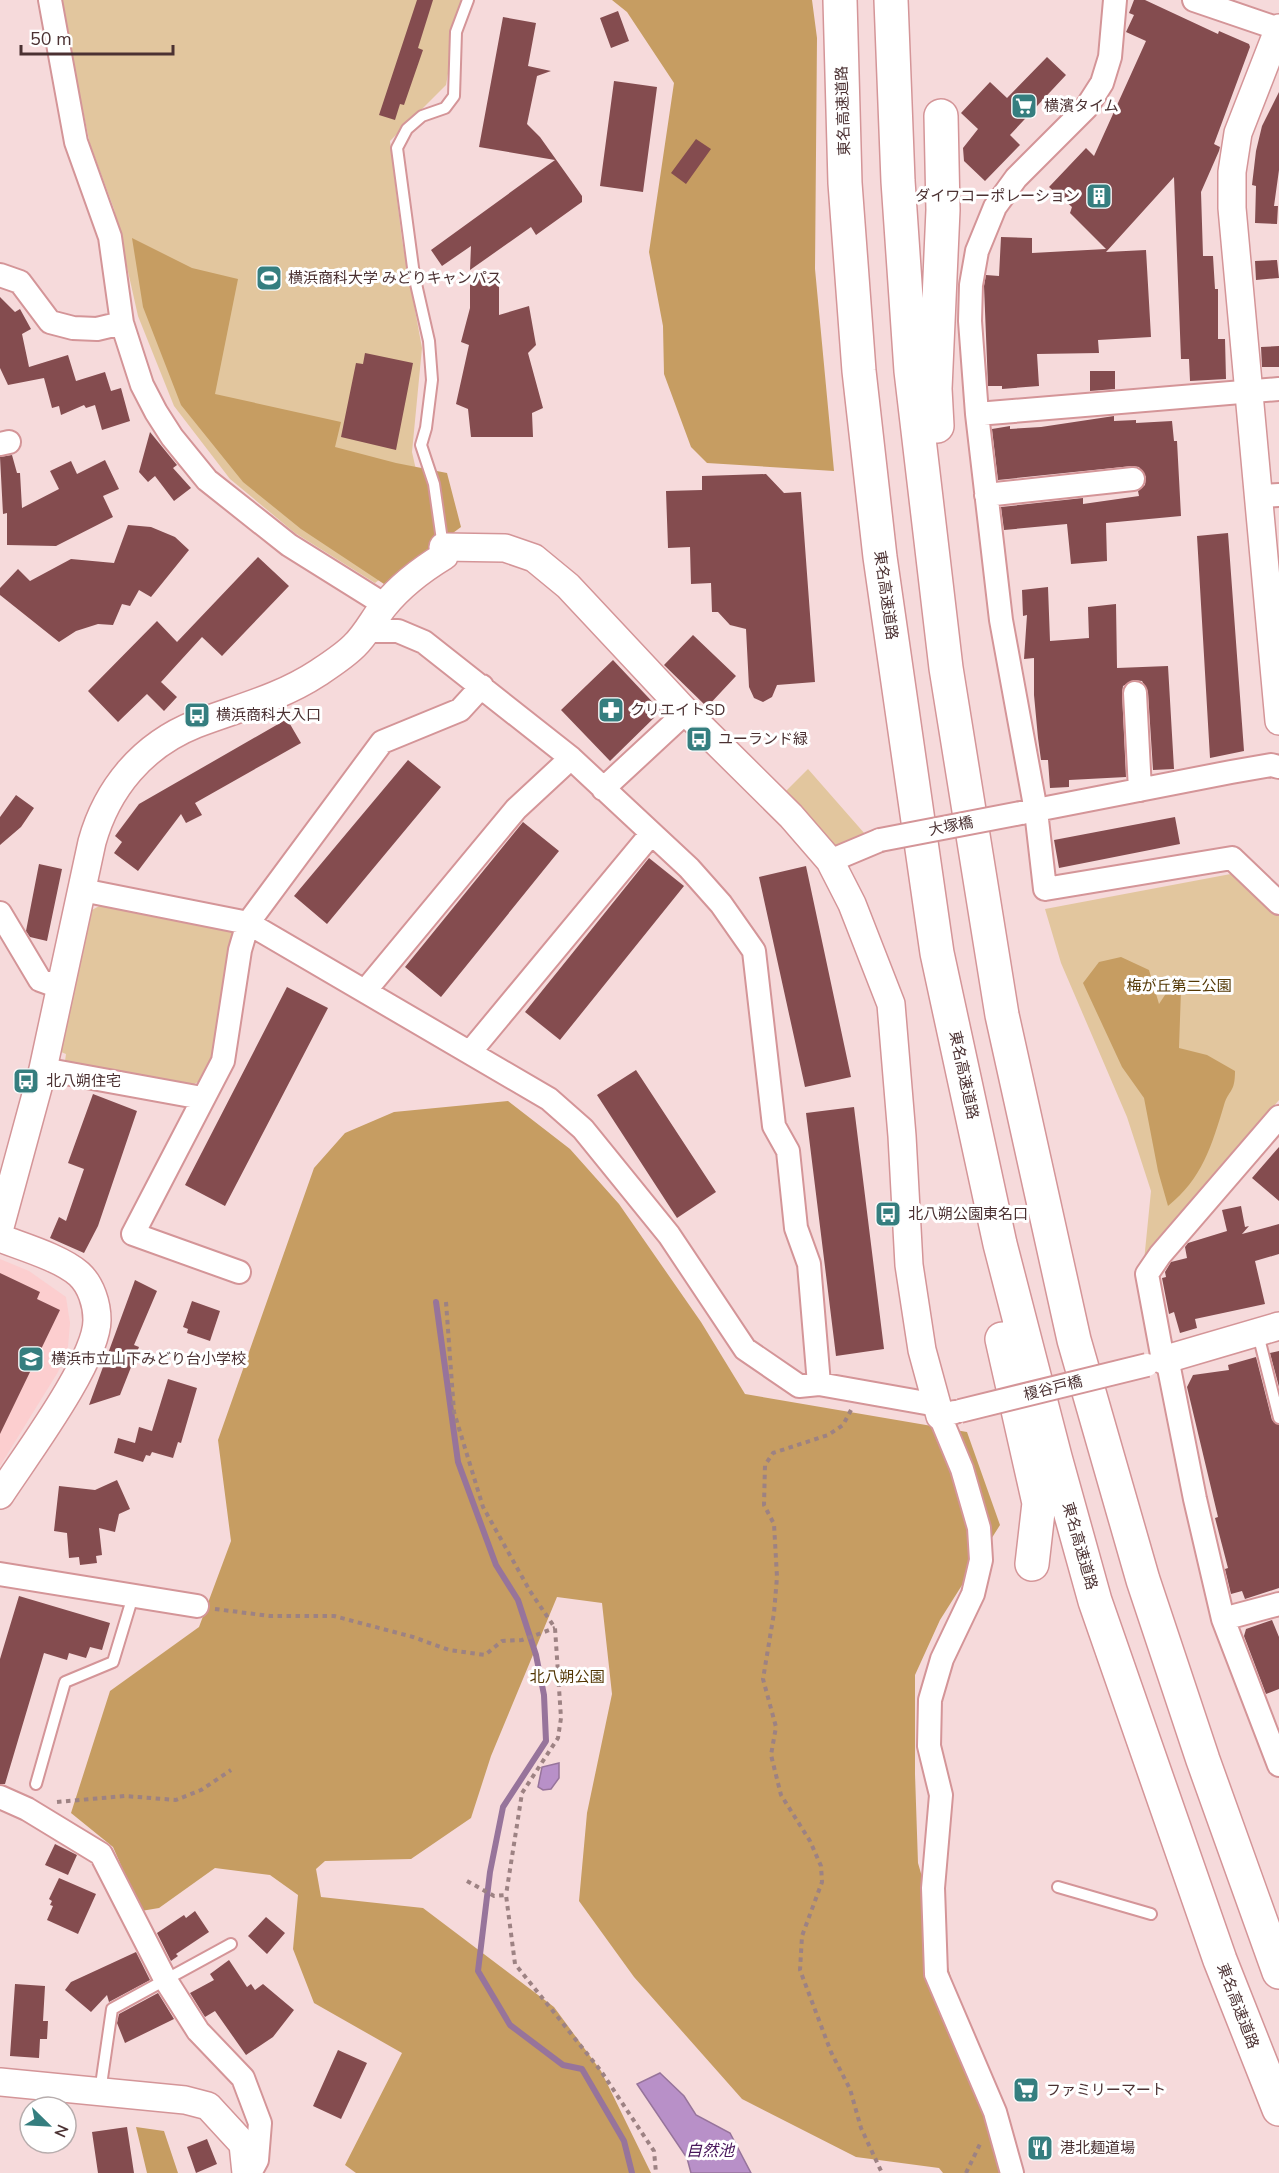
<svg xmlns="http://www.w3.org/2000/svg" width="1279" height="2173" viewBox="0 0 1279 2173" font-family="'Nunito Sans','Noto Sans JP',sans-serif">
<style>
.built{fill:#fccecf}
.green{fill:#e2c69e}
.forest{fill:#c69d62}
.water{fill:#b890c8;stroke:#97749b;stroke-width:1.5}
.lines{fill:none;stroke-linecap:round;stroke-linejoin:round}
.stream{stroke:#97749b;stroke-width:6}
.building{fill:#844c4f}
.service-casing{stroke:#d49598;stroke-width:14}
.minor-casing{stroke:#d49598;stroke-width:26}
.tertiary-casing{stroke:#d49598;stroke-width:30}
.motorway-casing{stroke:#d49598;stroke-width:36}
.path{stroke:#9d8283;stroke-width:4;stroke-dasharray:4.5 4.5;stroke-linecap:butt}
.service{stroke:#fff;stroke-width:10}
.minor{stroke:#fff;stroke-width:22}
.tertiary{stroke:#fff;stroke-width:27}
.motorway{stroke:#fff;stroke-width:33}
.minor-bridge-casing{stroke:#d49598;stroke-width:26;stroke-linecap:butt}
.minor-bridge{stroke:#fff;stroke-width:22}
.labels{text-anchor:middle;stroke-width:6;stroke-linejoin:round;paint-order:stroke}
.poi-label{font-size:15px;fill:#4b3132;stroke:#fff;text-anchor:start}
.street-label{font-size:15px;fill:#4b3132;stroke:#fff}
.park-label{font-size:15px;fill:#533704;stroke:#fff}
.water-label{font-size:16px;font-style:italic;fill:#48165a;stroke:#fff}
</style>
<rect width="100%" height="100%" fill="#f6dadb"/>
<!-- built -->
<path class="built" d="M0,1259L29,1271L66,1297L70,1323L68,1347L58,1372L0,1466Z"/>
<!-- green -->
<path class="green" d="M62,0H461L446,85L390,141L402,240L422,348L412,452L432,541L375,583L295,533L230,479L174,406L138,316L114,209L90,144L60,3Z
M808,769L865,834L835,846L784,793Z
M1236,873L1279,916V1100L1144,1261L1151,1191L1127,1117L1061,963L1045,909Z
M103,904L229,927L234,937L213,1060H210L198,1082L194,1084L65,1061L66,1054L61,1052L90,911Z"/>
<!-- forest -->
<path class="forest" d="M612,0H812L817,38L815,269L834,471L707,463L691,447L664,374L663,326L649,252L674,83L627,12Z
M132,238L192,268L238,279L215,394L341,422L335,447L396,463L447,473L461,527L384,584L301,529L243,482L181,405L143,307Z
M1121,957L1149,970L1159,1004L1177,977L1181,990L1179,1048L1207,1055L1235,1071C1235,1093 1229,1089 1224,1105C1212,1145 1202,1179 1168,1206L1158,1171L1144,1098L1122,1067L1083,983L1099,962Z
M508,1101L570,1149L619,1204L701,1322L745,1394L967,1432L1000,1525L940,1620L915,1675V1774L918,1863L956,1995L1011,2173H943L939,2168L856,2157L742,2099L634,1977L579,1901L587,1813L612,1694L602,1603L557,1597L491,1756L471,1818L411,1859L325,1861L316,1869L321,1897L423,1908L554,2007L601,2071L651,2173H356L345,2165L402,2053L314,2003L293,1949L298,1895L270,1875L215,1868L159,1908L141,1911L113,1847L71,1813L110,1691L199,1627L231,1541L218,1440L314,1168L345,1133L394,1112Z
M136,2127L164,2131L178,2173H147Z"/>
<!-- water -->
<path class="water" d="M559,1763V1778L551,1789L543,1790L538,1787L542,1767Z
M660,2073L684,2096L696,2115L730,2133L751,2173H691L687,2158L637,2084Z"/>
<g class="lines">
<!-- stream -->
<path class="stream" d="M436,1302L458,1462L496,1565L518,1600L536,1655L544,1695L546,1741L503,1807L490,1872L478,1971L510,2025L563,2065L582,2069L624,2141L632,2173"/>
</g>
<!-- building -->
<path class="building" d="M417,0H433L418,48L423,50L404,105L400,104L395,120L379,115Z
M1134,0H1145L1218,34L1219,31L1249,44L1250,47L1214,144L1220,147L1219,151L1201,192L1203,256H1213L1215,289H1218V339H1225L1226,379L1190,381L1189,359H1181L1174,177L1106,252L1146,250L1151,337L1098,340L1099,353L1037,354L1039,386L1002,389V386H988L984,286L986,275L999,276L1001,237L1032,238V253L1106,249L1070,213L1072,207L1049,187L1086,148L1094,156L1146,41L1126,32L1134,15L1129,13Z
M618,11L629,41L611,48L600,18Z
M503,17L536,23L528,66L551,71L537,76L527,124L540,137L582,196V202L536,235L531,227L470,270L471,246L442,266L431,250L555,160L479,147Z
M1047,57L1066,75L1010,135L1020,145L985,181L964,161L963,148L978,129L961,113L990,82L1007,98Z
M614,81L657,87L643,192L600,186Z
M1279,92V170L1274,206H1278L1277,224L1255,223L1256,186L1252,185L1256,151L1262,126Z
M696,139L711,149L686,184L671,173Z
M1277,260L1279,278L1256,280L1255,261Z
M470,277L499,278V315L529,306L536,345L528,353L543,408L532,413L533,437H471L468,409L456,404L469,345L461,342L470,308Z
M0,297L15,312L20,309L31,329L22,334L29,367L68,355L76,381L105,372L111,391L121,388L130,421L102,430L95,405L86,408L84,405L61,415L59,406L52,408L44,378L8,385L0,368Z
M1279,346V367H1262L1261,347Z
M365,353L413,363L396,450L341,437L356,363L363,364Z
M1090,371H1115V389L1090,391Z
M1114,416V421L1136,420V423L1172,421L1174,441H1177L1181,516L1106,523L1107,561L1071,564L1067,524L1004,530L1001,507L1083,498V504L1139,496L1138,491L1145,485L1146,477L1139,467L1132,466L998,480L992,429L1010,426V429L1041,427Z
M150,432L177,465L173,468L191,488L174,501L155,476L148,482L139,472Z
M12,455L17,473H20L22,508L59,489L50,471L71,461L77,474L105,460L119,489L103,496L113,517L56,546L7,545V513L3,514L0,457Z
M766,474L784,493L801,492L815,682L777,685L772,697L763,702L754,698L749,687L746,629L730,625L718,612H712L711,583L691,584L690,547L668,548L666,491L702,490V476Z
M128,525L151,527L175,537L189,550L151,597L139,590L130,606L122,604L113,625L98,624L76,631L59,642L0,595V588L18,569L30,581L71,559L114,563Z
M1228,533L1244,751L1210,758L1197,536Z
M258,557L289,586L222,656L202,637L161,682L177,697L164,711L147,694L118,722L88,691L157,621L177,642Z
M1048,587L1050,641L1089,638L1088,607L1116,604L1117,668L1168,666L1174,769L1153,770L1148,692L1142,681L1134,680L1123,686L1122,693L1126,777L1069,780V787L1050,788L1048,760H1041L1038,738L1034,695V658L1024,659L1027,615L1023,616L1022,590Z
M693,635L736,676L707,707L664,665Z
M613,660L661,711L610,761L561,710Z
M287,719L301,743L195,803L202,815L186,823L181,814L138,871L114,853L122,842L115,836L139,804Z
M408,760L441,787L327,924L294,896Z
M16,795L34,808L21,827L0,845V817Z
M1175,817L1180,844L1059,868L1054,840Z
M523,822L559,851L441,997L405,967Z
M649,858L684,886L560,1040L525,1012Z
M39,864L62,869L47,941L30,937L26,931Z
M806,866L851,1077L805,1087L759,877Z
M287,987L328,1008L225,1206L185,1185Z
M636,1070L716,1192L677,1218L597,1095Z
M93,1094L137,1111L98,1226L84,1253L50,1238L59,1217L66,1221L84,1169L68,1163Z
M854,1107L884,1349L836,1356L806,1113Z
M1279,1147V1201L1252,1178Z
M1241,1206L1245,1227L1249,1226L1242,1234L1279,1224V1254L1255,1261L1265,1304L1195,1319L1197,1328L1180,1333L1174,1312L1169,1314L1162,1278L1166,1277L1165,1272L1171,1262L1187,1258L1185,1247L1188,1243L1227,1231L1222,1210Z
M0,1273L40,1292L37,1299L60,1310L0,1434Z
M135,1280L157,1291L134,1345L139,1347L120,1395L89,1405Z
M192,1301L220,1311L210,1341L187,1333L188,1329L183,1327Z
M1279,1351V1387L1270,1353Z
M1256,1357L1272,1420L1279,1425V1588L1245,1599L1242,1591L1231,1594L1225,1569L1228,1568L1215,1518L1218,1517L1187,1387L1193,1375L1229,1370L1228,1365Z
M168,1379L197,1388L181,1443L178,1442L173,1458L152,1452L150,1456L146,1455L143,1462L114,1453L118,1438L135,1443L139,1427L152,1431Z
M117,1480L130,1509L119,1514L115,1532L99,1528L102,1555L96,1556L97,1563L80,1565L79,1557L69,1558L67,1533L54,1531L59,1486L95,1490Z
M19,1596L110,1623L102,1650L90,1647L86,1658L69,1653L67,1660L44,1653L5,1784H0V1659Z
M1272,1620L1279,1637V1689L1266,1694L1244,1636L1246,1629Z
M55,1844L77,1855L68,1875L45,1865Z
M59,1878L96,1894L78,1934L47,1920L53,1906L50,1905L52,1901L49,1899Z
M195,1911L209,1932L176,1954L178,1956L171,1961L157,1933L184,1915L186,1918Z
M266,1917L285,1933L267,1954L248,1936Z
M136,1952L150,1980L109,2002L107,1995L91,2012L65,1990L71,1982Z
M229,1960L247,1987L251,1984L255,1990L263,1984L294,2010L273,2037L246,2055L215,2011L205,2017L190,1993L214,1980L210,1974Z
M15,1984L45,1986L43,2021H48L47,2039H40L39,2058L10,2056Z
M158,1993L174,2019L125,2043L117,2023L119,2014Z
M338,2050L367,2063L341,2119L313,2106Z
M127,2127L134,2173H98L92,2132Z
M207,2139L217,2164L196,2173L187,2147Z"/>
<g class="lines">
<!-- service casing -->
<g class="service-casing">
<path id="service" d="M443,547L434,484L421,445L426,428L432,380L429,341L414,275L397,148L407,129L422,116L445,108L454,96L456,32L468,0
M1258,1334L1279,1418
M36,1784L65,1682L113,1662L133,1596
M1058,1887L1151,1914
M100,2092L112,2009L231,1944"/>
</g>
<!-- minor casing -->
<g class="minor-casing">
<path id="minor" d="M50,0L76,142L110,237L122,323L142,385L156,412L172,437L207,480L289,545L385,605
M1115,0L1110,57L1102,83L1086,108L1016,178L995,207L977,251L971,285L970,321L977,414L1001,620L1036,811L1045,889L1232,858L1279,903
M1194,0L1279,29
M0,275L20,282L50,322L73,328L97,329L122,323
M977,414L1279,389
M0,444L9,442
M986,495L1133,479
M1259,496L1279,495
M366,631H398L424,642L571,758L689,868L721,904L754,951L774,1126L788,1151L796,1228L809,1264L819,1384L937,1405
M1135,693L1140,790
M603,789L686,712
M1021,813L1231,772L1271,765L1279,767
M830,861L880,840
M82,890L248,923L549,1099L583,1129L669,1235L745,1349L799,1386L819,1384
M0,913L40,980L62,988
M365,991L516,809L571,758
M471,1051L651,834
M43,1069L202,1098
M1279,1117L1160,1255L1147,1274L1163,1360L1169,1368L1195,1499L1223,1619L1279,1765
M239,1272L133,1234L223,1061L240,950L248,923L382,742L460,710L482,686
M955,1412L940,1416L962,1469L979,1528L981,1560L973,1594L942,1659L930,1700L929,1746L941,1795L933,1888L936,1974L995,2112L1012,2173
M0,1574L197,1606
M1223,1619L1279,1604
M0,1797L27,1809L101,1854L165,1979L198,2031L243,2078L260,2123L257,2160L250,2173"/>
</g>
<!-- tertiary casing -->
<g class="tertiary-casing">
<path id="tertiary" d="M1279,28L1238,133L1232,172V208L1279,721
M0,1227L43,1069L92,842C107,788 143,745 196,724C238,708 280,698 318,673C330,665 344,656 354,646C366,635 374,618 384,606C401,585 421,570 444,556L443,547L505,548L534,558L568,586L686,712L791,816L830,861L852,904L891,1004L902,1136L909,1265L922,1350L940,1416
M0,1238C23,1247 61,1258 79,1274C91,1285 97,1304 97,1320C97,1361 24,1458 0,1495
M1163,1360L1279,1326
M0,2082L185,2100L208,2106L243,2144L246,2173"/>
</g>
<!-- motorway casing -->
<g class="motorway-casing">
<path id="motorway" d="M840,0L845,183L859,371L880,557L937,953L1000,1244L1055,1457L1095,1601L1220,1960L1279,2109
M891,0L898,181L911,371L946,668L1002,1015L1074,1340L1143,1580L1203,1760L1279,1972
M937,426L935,389L943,210L941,116
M1002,1339L1039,1503L1032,1564"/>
</g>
<!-- path -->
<path class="path" d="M446,1302L454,1412L483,1507L530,1591L555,1628L561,1718L558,1738L522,1793L506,1895
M851,1410L843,1425L828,1435L773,1453L765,1465L764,1505L774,1524L777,1577L774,1613L763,1679L776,1727L771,1755L781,1795L810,1841L821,1866L822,1882L802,1936L800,1970L831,2052L850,2089L861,2128L882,2173
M215,1609L270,1616H334L413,1637L449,1650L485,1655L502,1641L522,1640L555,1628
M57,1802L125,1796L176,1800L201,1790L231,1770
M467,1881L494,1896L506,1895L515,1964L601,2071L654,2151L656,2173
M966,2173L981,2142"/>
<!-- service -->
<use href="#service" class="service"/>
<!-- minor -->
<use href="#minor" class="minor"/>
<!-- tertiary -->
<use href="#tertiary" class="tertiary"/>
<!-- motorway -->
<use href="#motorway" class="motorway"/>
<!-- minor-bridge casing -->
<g class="minor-bridge-casing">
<path id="minor-bridge" d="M880,840L1021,813
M960,1411L1147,1365"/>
</g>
<!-- minor-bridge -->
<use href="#minor-bridge" class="minor-bridge"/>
</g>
<!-- icons -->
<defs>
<g id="supermarket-square" transform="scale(1.35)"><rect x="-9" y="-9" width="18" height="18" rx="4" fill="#357e7f" stroke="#fff"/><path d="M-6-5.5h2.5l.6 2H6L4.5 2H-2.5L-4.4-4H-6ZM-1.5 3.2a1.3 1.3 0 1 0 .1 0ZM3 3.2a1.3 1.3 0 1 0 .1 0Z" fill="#fff"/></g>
<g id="building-square" transform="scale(1.35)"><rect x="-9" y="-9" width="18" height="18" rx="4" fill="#357e7f" stroke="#fff"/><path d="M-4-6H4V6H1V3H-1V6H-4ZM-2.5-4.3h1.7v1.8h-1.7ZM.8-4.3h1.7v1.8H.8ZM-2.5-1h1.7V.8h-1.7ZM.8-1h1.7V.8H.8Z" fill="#fff"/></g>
<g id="stadium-square" transform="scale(1.35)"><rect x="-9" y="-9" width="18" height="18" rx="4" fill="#357e7f" stroke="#fff"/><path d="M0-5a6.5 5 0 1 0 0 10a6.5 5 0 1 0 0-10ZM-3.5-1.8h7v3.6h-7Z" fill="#fff"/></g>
<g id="pharmacy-square" transform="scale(1.35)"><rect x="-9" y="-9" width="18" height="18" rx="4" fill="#357e7f" stroke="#fff"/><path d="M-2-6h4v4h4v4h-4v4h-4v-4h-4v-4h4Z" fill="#fff"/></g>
<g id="bus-square" transform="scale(1.35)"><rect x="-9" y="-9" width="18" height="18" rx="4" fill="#357e7f" stroke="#fff"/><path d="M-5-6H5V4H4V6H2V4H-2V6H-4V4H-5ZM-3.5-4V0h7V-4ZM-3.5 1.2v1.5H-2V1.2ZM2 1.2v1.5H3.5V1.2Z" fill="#fff"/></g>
<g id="school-square" transform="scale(1.35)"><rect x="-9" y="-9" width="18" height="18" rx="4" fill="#357e7f" stroke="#fff"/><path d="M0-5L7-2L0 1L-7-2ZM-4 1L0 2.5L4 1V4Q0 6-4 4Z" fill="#fff"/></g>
<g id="restaurant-square" transform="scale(1.35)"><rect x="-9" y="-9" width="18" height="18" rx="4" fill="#357e7f" stroke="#fff"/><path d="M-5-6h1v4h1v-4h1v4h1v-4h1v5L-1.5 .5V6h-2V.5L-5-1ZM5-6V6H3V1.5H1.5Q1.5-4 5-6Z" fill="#fff"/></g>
</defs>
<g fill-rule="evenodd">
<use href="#supermarket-square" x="1024" y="106"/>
<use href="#building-square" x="1099" y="196"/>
<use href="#stadium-square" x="269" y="278"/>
<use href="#pharmacy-square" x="611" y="710"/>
<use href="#bus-square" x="197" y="715"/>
<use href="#bus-square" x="699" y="739"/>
<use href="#bus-square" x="26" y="1081"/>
<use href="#bus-square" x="888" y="1214"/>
<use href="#school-square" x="31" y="1359"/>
<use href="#supermarket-square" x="1026" y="2090"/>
<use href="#restaurant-square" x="1040" y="2148"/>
</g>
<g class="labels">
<!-- poi labels -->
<g class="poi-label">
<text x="1044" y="111">横濱タイム</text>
<text x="1080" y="201" text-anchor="end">ダイワコーポレーション</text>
<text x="288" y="283">横浜商科大学 みどりキャンパス</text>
<text x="630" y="715">クリエイトSD</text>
<text x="216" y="720">横浜商科大入口</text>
<text x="718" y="744">ユーランド緑</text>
<text x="46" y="1086">北八朔住宅</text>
<text x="908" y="1219">北八朔公園東名口</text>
<text x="51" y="1364">横浜市立山下みどり台小学校</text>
<text x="1046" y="2095">ファミリーマート</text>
<text x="1060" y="2153">港北麺道場</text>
</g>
<!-- street labels -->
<g class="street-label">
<text transform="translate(843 111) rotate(-92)" y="5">東名高速道路</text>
<text transform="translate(886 595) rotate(82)" y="5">東名高速道路</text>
<text transform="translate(951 826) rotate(-11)" y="5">大塚橋</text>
<text transform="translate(964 1075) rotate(78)" y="5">東名高速道路</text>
<text transform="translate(1053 1388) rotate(-14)" y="5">榎谷戸橋</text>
<text transform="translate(1080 1546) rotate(74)" y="5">東名高速道路</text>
<text transform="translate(1238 2006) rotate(69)" y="5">東名高速道路</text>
</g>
<!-- park labels -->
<g class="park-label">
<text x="1179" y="991">梅が丘第二公園</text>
<text x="567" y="1682">北八朔公園</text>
</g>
<!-- water labels -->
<g class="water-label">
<text x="710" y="2156">自然池</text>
</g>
</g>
<!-- north arrow -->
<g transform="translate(48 2125) rotate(114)"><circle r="28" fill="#ffffff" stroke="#b7adad" stroke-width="1.5"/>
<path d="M0-4.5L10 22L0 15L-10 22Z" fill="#357e7f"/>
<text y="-9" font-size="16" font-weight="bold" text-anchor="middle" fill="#4b3132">N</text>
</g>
<!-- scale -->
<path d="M21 45v9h152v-9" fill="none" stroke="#4b3132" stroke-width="3"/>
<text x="30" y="45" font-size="18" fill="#4b3132" stroke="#ffffff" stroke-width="4.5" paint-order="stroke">50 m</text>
</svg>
